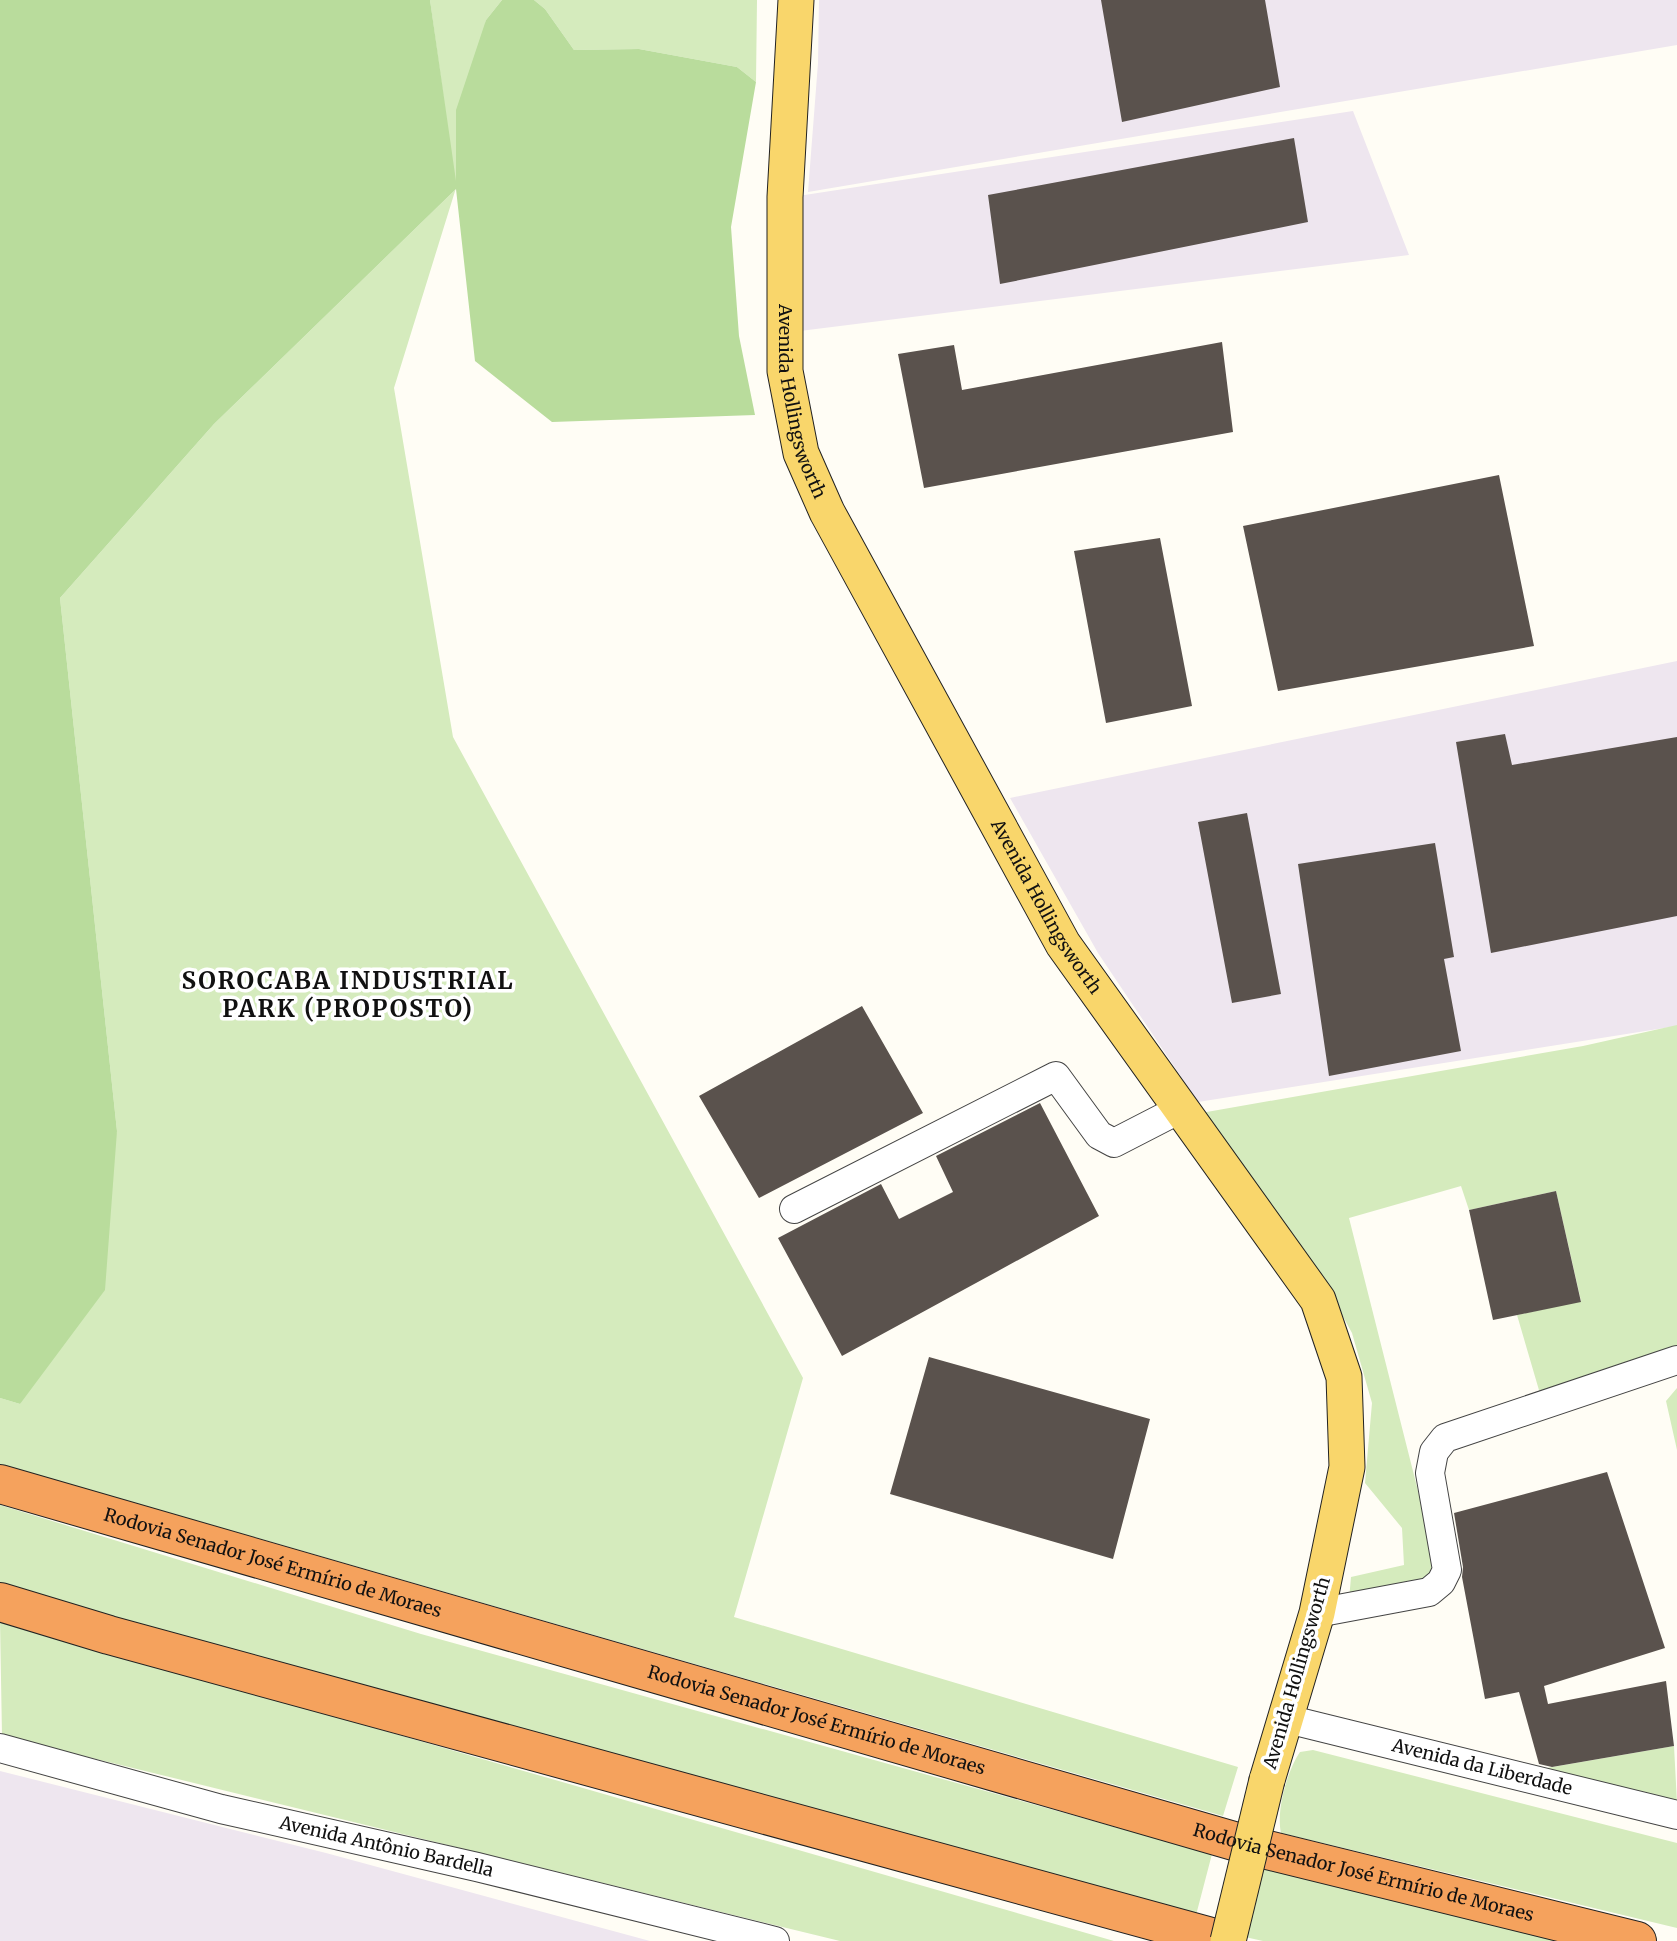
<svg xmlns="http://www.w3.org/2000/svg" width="1677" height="1941" viewBox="0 0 1677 1941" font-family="Merriweather,serif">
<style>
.industrial{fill:#eee6ef}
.green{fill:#d5ebbd}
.forest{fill:#b9dc9c}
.building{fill:#5a524d}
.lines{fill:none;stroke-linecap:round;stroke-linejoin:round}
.minor-casing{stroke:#444;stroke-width:30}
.major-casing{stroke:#222;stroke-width:37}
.highway-casing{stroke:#222;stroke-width:40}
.minor{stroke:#fff;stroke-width:28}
.major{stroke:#f9d66b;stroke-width:35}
.highway{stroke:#f5a25d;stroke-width:38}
.major-bridge-casing{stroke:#222;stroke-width:37;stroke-linecap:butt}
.major-bridge{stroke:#f9d66b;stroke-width:35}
.labels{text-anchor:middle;stroke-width:7;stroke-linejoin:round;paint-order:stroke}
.street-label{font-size:18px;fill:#111;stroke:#fff}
.district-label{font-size:24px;font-weight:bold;letter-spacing:2px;fill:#111;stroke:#fff}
</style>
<rect width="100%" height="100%" fill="#fffdf5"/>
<!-- industrial -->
<path class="industrial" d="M819,0H1677V45L808,192L818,63Z
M1353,111L1409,255L800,331L798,196Z
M1677,661V1026L1198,1102L1098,953L1010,798Z
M0,1771L326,1853L650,1941H0Z"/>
<!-- green -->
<path class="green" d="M430,0H502L486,20L456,188L394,388L453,737L803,1378L734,1617L1238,1767L1223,1816L0,1464V1398L20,1404L117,1131L60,598L214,424L456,189Z
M534,0H757L756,82L737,67L639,49L574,50L545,9Z
M1677,1025V1350L1541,1397L1517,1315L1581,1301L1556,1191L1469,1210L1461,1186L1349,1218L1438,1570L1423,1585L1349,1600L1351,1577L1404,1565L1402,1528L1365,1483L1372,1403L1352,1333L1319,1273L1201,1113L1583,1046Z
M1677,1388V1450L1666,1401Z
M0,1505L421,1634L1212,1854L1195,1919L0,1588Z
M0,1620L1114,1941H840L2,1736Z
M1674,1746L1677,1803L1541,1769Z
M1313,1750L1677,1843V1928L1281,1833C1276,1811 1287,1771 1300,1752Z
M1265,1861L1588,1941H1263L1245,1937Z"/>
<!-- forest -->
<path class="forest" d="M0,0H430L456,181V110L486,20L502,0H534L545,9L574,50L639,49L737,67L756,82L731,227L739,336L755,415L552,422L475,361L456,189L214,424L60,598L117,1131L105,1290L20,1404L0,1398Z"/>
<!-- building -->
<path class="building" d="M1101,0H1265L1280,87L1122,122Z
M1294,138L1308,222L1000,284L988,195Z
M1222,342L1233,432L924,488L898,354L954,345L962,390Z
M1499,475L1534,646L1278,691L1243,526Z
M1160,538L1192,706L1106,723L1074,551Z
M1505,734L1512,765L1677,737V916L1491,953L1456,742Z
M1247,813L1281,994L1232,1003L1198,822Z
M1435,843L1454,957L1444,959L1461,1051L1329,1076L1298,864Z
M862,1006L923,1113L759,1198L699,1096Z
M1040,1103L1099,1216L842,1356L778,1238L881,1184L899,1219L953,1192L936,1156Z
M1556,1191L1581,1302L1493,1320L1469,1210Z
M929,1357L1150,1419L1113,1559L890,1494Z
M1607,1472L1665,1648L1544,1686L1548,1704L1666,1681L1674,1746L1552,1767L1539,1764L1519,1692L1485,1699L1462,1577L1463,1567L1454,1513Z"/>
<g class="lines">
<!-- minor casing -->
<g class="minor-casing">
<g id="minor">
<path d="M794,1209L1056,1076L1099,1135L1114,1143L1182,1108"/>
<path d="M1317,1613L1429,1592L1441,1582L1447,1570L1430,1473L1434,1452L1445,1438L1677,1360"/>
<path id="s1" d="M1287,1719L1677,1815"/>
<path id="s2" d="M0,1748L221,1809L477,1867L775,1941"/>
</g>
</g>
<!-- major casing -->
<g class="major-casing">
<g id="major">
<path id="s3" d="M796,0L785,197V371L801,453L827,512L1063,944L1318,1300L1344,1377L1347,1467L1317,1613L1267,1780"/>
</g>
</g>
<!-- highway casing -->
<g class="highway-casing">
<g id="highway">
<path id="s4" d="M0,1484L1251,1846L1637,1941"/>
<path d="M0,1602L109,1635L1226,1941"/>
</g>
</g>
<!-- minor -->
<use href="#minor" class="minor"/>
<!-- major -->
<use href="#major" class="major"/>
<!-- highway -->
<use href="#highway" class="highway"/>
<!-- major-bridge casing -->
<g class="major-bridge-casing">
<path id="major-bridge" d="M1228,1941L1267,1780"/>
</g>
<!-- major-bridge -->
<use href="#major-bridge" class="major-bridge"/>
</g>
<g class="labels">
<!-- street labels -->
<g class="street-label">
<text dy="6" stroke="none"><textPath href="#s3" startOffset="404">Avenida Hollingsworth</textPath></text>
<text dy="6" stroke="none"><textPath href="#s3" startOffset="971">Avenida Hollingsworth</textPath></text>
<text dy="6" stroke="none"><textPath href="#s4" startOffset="284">Rodovia Senador José Ermírio de Moraes</textPath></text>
<text transform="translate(1297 1673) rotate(-74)" y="6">Avenida Hollingsworth</text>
<text dy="6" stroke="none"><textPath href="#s4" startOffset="850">Rodovia Senador José Ermírio de Moraes</textPath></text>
<text dy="6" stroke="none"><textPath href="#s1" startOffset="201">Avenida da Liberdade</textPath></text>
<text dy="6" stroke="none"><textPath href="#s2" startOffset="399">Avenida Antônio Bardella</textPath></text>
<text dy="6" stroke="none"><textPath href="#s4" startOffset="1418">Rodovia Senador José Ermírio de Moraes</textPath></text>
</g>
<!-- district labels -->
<g class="district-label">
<text x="348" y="989">SOROCABA INDUSTRIAL<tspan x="348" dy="28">PARK (PROPOSTO)</tspan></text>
</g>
</g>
</svg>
